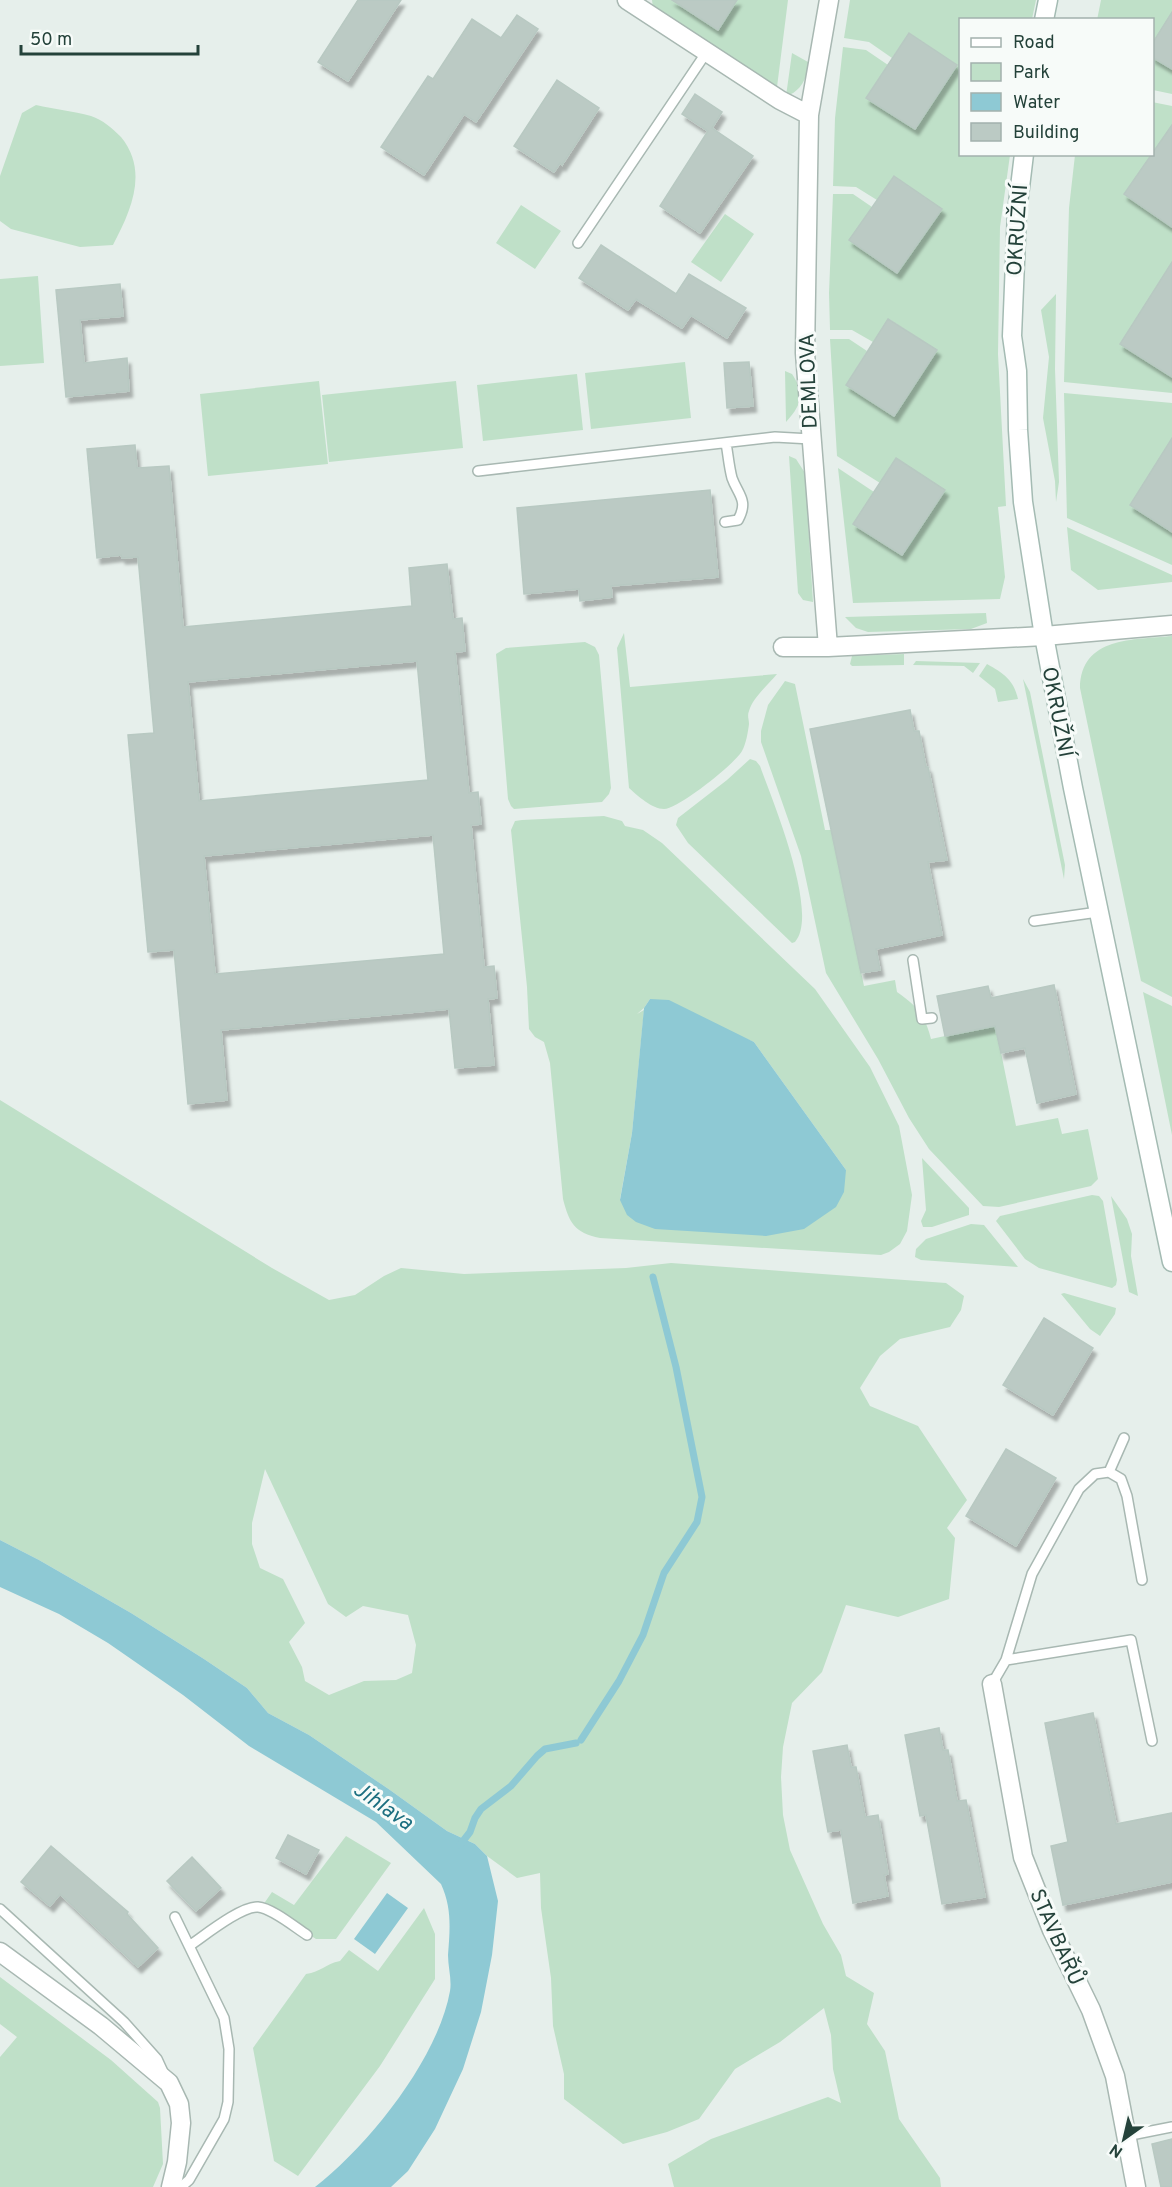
<svg xmlns="http://www.w3.org/2000/svg" width="1172" height="2187" viewBox="0 0 1172 2187" font-family="Overpass,sans-serif">
<style>
.green{fill:#bfe0c8;fill-rule:evenodd}
.water{fill:#8ec9d4}
.lines{fill:none;stroke-linecap:round;stroke-linejoin:round}
.stream{stroke:#8ec9d4;stroke-width:7}
.building{fill:#bbcac4;stroke:#b8c9c2;stroke-width:1.5;fill-rule:evenodd;filter:url(#shadow)}
.lane-casing{stroke:#a8b8b2;stroke-width:12}
.street-casing{stroke:#a8b8b2;stroke-width:21}
.secondary-casing{stroke:#a4bbb3;stroke-width:21}
.lane{stroke:#fff;stroke-width:9}
.street{stroke:#fff;stroke-width:18}
.secondary{stroke:#fff;stroke-width:18}
.labels{text-anchor:middle;stroke-width:6;stroke-linejoin:round;paint-order:stroke}
.street-label{font-size:21px;fill:#24423a;stroke:#f7fbf9}
.water-label{font-size:22px;font-style:italic;fill:#1c6f80;stroke:#f7fbf9}
</style>
<defs>
<filter id="shadow"><feDropShadow dx="3.5" dy="6" stdDeviation="1.5" flood-color="#0004"/></filter>
</defs>
<rect width="100%" height="100%" fill="#e6efeb"/>
<!-- green -->
<path class="green" d="M652,0H672L718,30L737,0H788L776,95L653,8Z
M850,0H1036L1032,19L960,20V154L1010,155L1000,227L998,354L1006,506L998,507L1005,577L1000,599L853,603L838,468L874,492L854,524L902,555L944,490L880,483L837,456L830,339H849L867,351L846,385L894,416L937,350L889,319L873,342L852,330H830L829,293L833,194H853L872,207L850,240L897,273L941,209L894,176L877,200L856,187L833,186L835,118L843,47L866,50L888,65L866,98L915,129L957,65L909,33L892,58L869,42L844,38Z
M1101,0H1172V94L1153,90L1152,20H1097Z
M792,53L808,62C808,77 801,92 786,96Z
M1152,102L1172,106V132L1152,153Z
M36,105C54,109 73,111 91,116C103,120 112,128 121,137C149,171 131,211 113,245L80,247L11,229L0,221V176L22,113Z
M1075,155H1152L1124,194L1172,227V285L1162,279L1120,344L1168,375L1172,370V393L1064,382L1069,208Z
M521,205L561,231L535,269L496,243Z
M725,214L754,234L721,282L691,262Z
M38,276L44,363L0,366V279Z
M1056,294L1055,369L1059,482L1056,502L1055,481L1043,418L1049,357L1041,310Z
M685,362L691,418L591,429L585,373Z
M785,371L792,374C805,394 802,404 786,422Z
M577,374L583,430L483,441L477,385Z
M319,381L328,464L208,476L200,394Z
M456,381L463,448L329,462L322,395Z
M1064,393L1172,403V439L1130,505L1172,532V565L1067,518Z
M789,456L796,459L805,473L813,602L803,600L798,593Z
M1067,527L1172,575V582L1098,590L1071,570Z
M986,613L987,623L971,629L868,632L856,628L845,617Z
M624,633L630,687L777,674C768,685 753,697 749,711C747,716 749,719 749,724C748,732 746,744 742,751C735,764 678,809 664,809C652,809 638,796 629,788L617,648Z
M1172,636V997L1141,981L1080,688C1081,636 1134,640 1172,636Z
M585,642L595,647L599,655L611,788L609,794L602,802L514,809L511,806L508,799L496,654L506,648Z
M904,654V665L852,666L850,664L852,656Z
M916,661L980,663L973,673L964,666L913,665Z
M987,664C1003,673 1014,680 1018,699L998,702L995,689L979,676Z
M1023,679L1030,692L1065,865L1064,879Z
M785,681L795,684L825,830H831L864,986L895,980L897,992C917,1006 925,1015 931,1039L1020,1020L997,1033L1016,1126L1058,1118L1062,1134L1088,1129L1098,1179L1091,1186L999,1207L983,1206L929,1149L909,1118L878,1059L826,973L801,856L761,742V731L768,705Z
M750,759L756,761L760,766C772,799 820,914 795,942L792,943L688,843L676,825L678,818L727,780Z
M604,816L622,821L625,826L643,830L662,843L815,989L870,1067L899,1126L912,1195L907,1231L900,1244L889,1252L881,1255L600,1238C574,1233 569,1222 563,1199L550,1063L544,1042L535,1037L529,1029L527,987L511,830L515,821L522,820ZM650,999L754,1042L846,1170L620,1199L632,1133L644,1010L637,1014L644,1008Z
M1143,992L1172,1006V1135Z
M0,1100L272,1268L329,1300L355,1295L384,1276L401,1268L464,1274L626,1268L671,1263L946,1283L964,1296L961,1310L950,1327L900,1339L880,1356L860,1388L870,1406L918,1426L967,1500L947,1528L955,1538L949,1599L898,1617L846,1605L822,1672L792,1703L783,1747L781,1777L783,1815L790,1850L823,1924L841,1955L846,1976L874,1993L867,2024L885,2051L899,2119L940,2178L941,2187H674L668,2164L711,2139L828,2097L841,2103L833,2069L831,2035L824,2008L780,2042L735,2069L699,2119L667,2132L623,2144L564,2099V2074L553,2026L551,1978L541,1908L540,1873L517,1878L487,1856L475,1844L447,1831L390,1790L309,1735L268,1713L247,1688L204,1659L131,1613L39,1560L0,1540ZM265,1469L328,1604L346,1617L363,1606L408,1615L416,1645L412,1673L396,1680L364,1681L329,1695L305,1681L302,1667L289,1642L305,1623L283,1579L260,1568L252,1544V1523Z
M922,1158L969,1208V1215L932,1227H923L921,1221L926,1210Z
M1092,1195L1099,1196L1103,1201L1117,1280L1116,1285L1112,1288L1039,1268L1025,1259L996,1221L1000,1216Z
M1111,1196L1127,1219L1132,1234L1131,1256L1138,1296L1129,1292Z
M971,1224L984,1225L1018,1267L921,1260L915,1257L916,1249L926,1239Z
M1064,1293L1116,1308L1115,1314L1100,1336L1090,1329L1061,1294Z
M346,1836L391,1863L336,1939H316L263,1905L272,1892L294,1905Z
M424,1908L435,1934V1979L380,2066L298,2176L274,2161L253,2048L306,1974C321,1972 325,1964 340,1961L349,1950L378,1971Z
M0,1977L111,2060L158,2102L160,2108L163,2164L153,2187H0V2057L17,2037L0,2024Z"/>
<!-- water -->
<path class="water" d="M650,999L669,1000L754,1042L846,1170L844,1192L836,1207L804,1229L766,1236L655,1229L636,1222L627,1215L620,1200L632,1133L644,1008Z
M0,1540L39,1560L131,1613L204,1659L247,1688L268,1713L309,1735L390,1790L447,1831L475,1844L487,1856L498,1901L492,1955L481,2012L463,2069L435,2129L408,2171L391,2187H315C368,2146 438,2059 450,1991C452,1980 448,1967 448,1955C450,1929 452,1908 441,1884L376,1822L249,1746L183,1695L108,1643L59,1614L0,1587Z
M387,1893L408,1908L375,1954L354,1939Z"/>
<g class="lines">
<!-- stream -->
<path class="stream" d="M581,1740L619,1681L643,1635L664,1573L697,1522L702,1497L676,1367L653,1277
M460,1845L470,1832L475,1818L481,1809L511,1786L537,1756L545,1749L576,1743"/>
</g>
<!-- building -->
<path class="building" d="M358,0H401L348,81L318,62Z
M672,0H737L718,30Z
M1172,12V69L1152,57V44Z
M517,15L538,29L476,122L464,114L424,175L381,147L428,76L433,79L472,19L501,38Z
M909,33L957,65L915,129L866,98Z
M557,80L599,108L562,165L560,163L554,172L514,146Z
M695,94L722,112L712,128L753,156L700,233L660,206L708,131L682,114Z
M1172,125V227L1124,194Z
M894,176L942,209L897,273L849,240Z
M601,245L676,294L689,274L746,308L727,338L691,315L682,328L636,299L628,310L579,278Z
M1172,262V377L1120,344Z
M120,284L123,316L80,320L84,363L127,358L129,391L66,397L56,290Z
M888,319L937,350L894,416L846,385Z
M749,362L753,406L727,408L724,363Z
M1172,438V532L1130,505Z
M135,445L137,468L169,466L183,627L412,606L409,568L447,564L453,619L462,618L465,651L455,652L469,793L478,792L481,824L471,825L484,967L494,966L497,998L488,999L494,1065L455,1068L449,1009L221,1030L227,1100L188,1104L174,950L148,952L128,735L154,733L138,557L122,558L121,555L97,558L87,449ZM417,661L428,780L199,801L188,682ZM433,835L444,954L215,974L204,856Z
M896,458L945,490L902,555L853,524Z
M710,490L718,577L611,586L612,597L580,601L579,589L524,594L517,508Z
M910,710L914,731H919L926,767H928L947,860L928,862L942,935L876,949L880,970L861,973L810,729Z
M1054,985L1076,1094L1037,1103L1025,1048L1001,1053L995,1026L945,1036L937,996L988,986L991,998Z
M1044,1318L1093,1348L1053,1415L1003,1385Z
M1006,1449L1056,1478L1016,1546L966,1516Z
M1093,1713L1116,1824L1172,1813V1882L1063,1905L1051,1846L1068,1842L1045,1723Z
M939,1728L943,1750H948L957,1801L966,1800L985,1897L942,1904L926,1815L920,1816L905,1735Z
M847,1745L851,1767H856L865,1817L878,1815L888,1874L884,1875L888,1896L853,1903L841,1830L828,1832L813,1751Z
M288,1835L319,1850L306,1874L276,1858Z
M51,1846L128,1912L127,1914L158,1948L138,1967L60,1894L50,1906L21,1882Z
M192,1857L221,1888L196,1911L167,1881Z
M1172,2139V2187H1161L1152,2144Z"/>
<g class="lines">
<!-- lane casing -->
<g class="lane-casing">
<path id="lane" d="M578,243L706,53
M478,471L775,437L811,439
M725,522L738,520C749,500 738,495 732,478C729,467 728,454 726,443
M1034,921L1098,912
M913,960L922,1019L932,1018
M1109,1472L1124,1438
M1006,1660L1131,1640L1152,1741
M992,1684L1006,1660L1032,1574L1079,1489L1095,1474L1109,1472L1121,1479L1127,1496L1142,1580
M0,1909L124,2022L157,2059L163,2072
M175,1917L224,2018L229,2049L228,2102L224,2119L189,2180L181,2187
M189,1946C204,1936 241,1906 258,1907C272,1908 296,1928 307,1935
M1126,2136L1172,2127"/>
</g>
<!-- street casing -->
<g class="street-casing">
<path id="street" d="M627,0L780,100L809,115
M829,0L809,115L805,353L828,647L1044,636L1172,625
M783,647H828
M992,1684L1023,1857L1052,1930L1091,2010L1115,2076L1136,2187
M0,1952L101,2026L169,2083L179,2104L181,2123L177,2162L171,2187"/>
</g>
<!-- secondary casing -->
<g class="secondary-casing">
<path id="secondary" d="M1044,20L1048,0
M1024,154L1017,212L1012,336L1017,371L1018,430L1023,502L1044,636L1073,788L1172,1262"/>
</g>
<!-- lane -->
<use href="#lane" class="lane"/>
<!-- street -->
<use href="#street" class="street"/>
<!-- secondary -->
<use href="#secondary" class="secondary"/>
</g>
<g class="labels">
<!-- street labels -->
<g class="street-label">
<text transform="translate(1017 230) rotate(-86)" y="7">OKRUŽNÍ</text>
<text transform="translate(808 381) rotate(-92)" y="7">DEMLOVA</text>
<text transform="translate(1058 712) rotate(79)" y="7">OKRUŽNÍ</text>
<text transform="translate(1057 1937) rotate(66)" y="7">STAVBAŘŮ</text>
</g>
<!-- water labels -->
<g class="water-label">
<text transform="translate(384 1805) rotate(35)" y="8">Jihlava</text>
</g>
</g>
<!-- legend -->
<rect x="959" y="18" width="195" height="138" fill="#f7fbf9" stroke="#a3b1ad" stroke-width="1.5"/>
<rect x="971" y="38" width="30" height="9" fill="#ffffff" stroke="#a3b1ad" stroke-width="1.5"/>
<text x="1013" y="48" font-size="18" fill="#24423a">Road</text>
<rect x="971" y="63" width="30" height="18" fill="#bfe0c8" stroke="#a3b1ad" stroke-width="1.5"/>
<text x="1013" y="78" font-size="18" fill="#24423a">Park</text>
<rect x="971" y="93" width="30" height="18" fill="#8ec9d4" stroke="#a3b1ad" stroke-width="1.5"/>
<text x="1013" y="108" font-size="18" fill="#24423a">Water</text>
<rect x="971" y="123" width="30" height="18" fill="#bbcac4" stroke="#a3b1ad" stroke-width="1.5"/>
<text x="1013" y="138" font-size="18" fill="#24423a">Building</text>
<!-- north arrow -->
<g transform="translate(1124 2139) rotate(214)" stroke="#f7fbf9" stroke-width="4.5" paint-order="stroke">
<path d="M0-4.5L10 22L0 15L-10 22Z" fill="#24423a"/>
<text y="-9" font-size="16" font-weight="bold" text-anchor="middle" fill="#24423a">N</text>
</g>
<!-- scale -->
<path d="M21 45v9h177v-9" fill="none" stroke="#24423a" stroke-width="3"/>
<text x="30" y="45" font-size="18" fill="#24423a" stroke="#f7fbf9" stroke-width="4.5" paint-order="stroke">50 m</text>
</svg>
